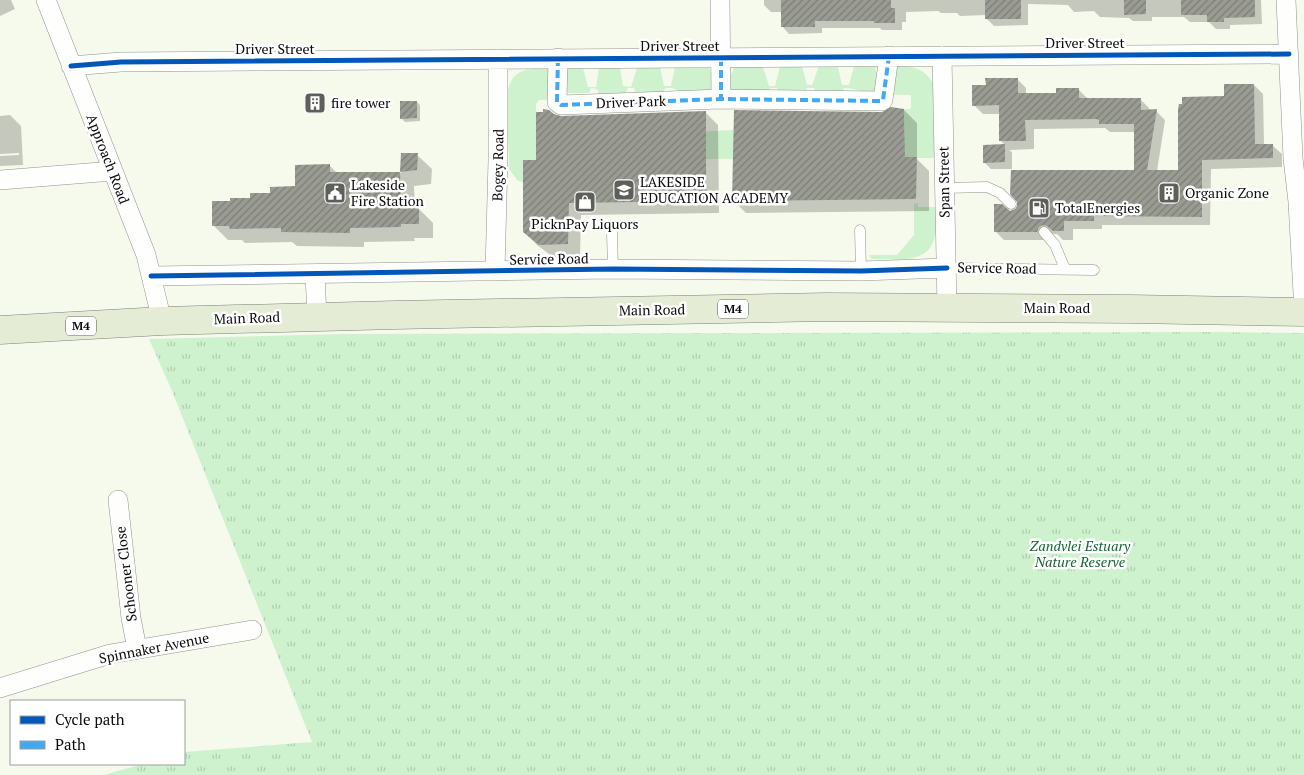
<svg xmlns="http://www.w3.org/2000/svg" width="1304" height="775" viewBox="0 0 1304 775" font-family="'PT Serif',serif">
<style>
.grass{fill:#cef2cd}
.park{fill:url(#park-tufts)}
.shadow{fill:#0003}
.building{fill:url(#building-hatch)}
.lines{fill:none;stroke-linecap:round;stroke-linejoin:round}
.service-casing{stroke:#90938d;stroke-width:11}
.minor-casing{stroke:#90938d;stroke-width:20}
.primary-casing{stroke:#7e807a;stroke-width:29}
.service{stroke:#fefefc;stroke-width:10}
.minor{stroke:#fefefc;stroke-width:19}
.primary{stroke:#e4ecd6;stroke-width:28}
.quiet{stroke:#3fa9f5;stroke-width:4;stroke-dasharray:8 4;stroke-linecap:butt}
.cycleway-casing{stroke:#fff;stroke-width:8}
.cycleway{stroke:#0057b8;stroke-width:5}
.labels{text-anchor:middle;stroke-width:5;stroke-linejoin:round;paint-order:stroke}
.shield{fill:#fff;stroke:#545454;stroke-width:1}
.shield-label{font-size:12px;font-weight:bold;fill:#0b0b0b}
.street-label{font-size:14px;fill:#0b0b0b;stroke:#fff}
.poi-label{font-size:14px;fill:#0b0b0b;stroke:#fff;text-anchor:start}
.park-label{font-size:14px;font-style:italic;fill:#166735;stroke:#fff}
</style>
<defs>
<pattern id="park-tufts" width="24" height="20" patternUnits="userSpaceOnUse" patternTransform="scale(1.25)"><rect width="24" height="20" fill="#cef2cd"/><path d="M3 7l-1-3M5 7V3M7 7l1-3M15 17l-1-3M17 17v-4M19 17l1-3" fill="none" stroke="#b0ceaf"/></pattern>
<pattern id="building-hatch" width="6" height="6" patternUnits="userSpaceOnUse" patternTransform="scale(1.25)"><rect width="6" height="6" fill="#9a9c94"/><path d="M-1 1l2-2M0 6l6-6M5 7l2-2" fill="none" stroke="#7c7d77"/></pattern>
</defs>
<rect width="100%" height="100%" fill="#f5faed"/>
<!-- grass -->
<path class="grass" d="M802,66L807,85H812L819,66L838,67L842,85H849L854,66H875L879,85L877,90C864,95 857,88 844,88L842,94L817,95L814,88H807L805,94L778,91L777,88H770L768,94L733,95L727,86L734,67H763L769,86H775L780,67Z
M892,66C913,66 924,67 935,86L936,158L523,160V182L518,181L509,169L507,95C511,68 527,68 550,69L549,97L546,100H539L536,104V140L734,130L905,138L904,110L905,109H911V95H894L891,94Z
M660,67L664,86H671L675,67L709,68L716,86L711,92L688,97L673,88H665L663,93L637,97L634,88H628L624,97L599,95L597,89L591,88L589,93H565L562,68H583L588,87H596L599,68H620L623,86L631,87L637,68Z
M918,203V207H936C936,216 937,226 935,235C930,266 895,259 872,259L869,255H897L914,235V204Z"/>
<!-- park -->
<path class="park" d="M1211,332L1304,333V775H104L142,764H184V752L312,742L172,391L149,339L343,334Z"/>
<!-- shadow -->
<path class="shadow" d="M0,0H11L15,9L0,16Z
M764,0H1261L1262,24L1230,25V29H1216L1209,22H1190L1184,17H1152V21H1133L1129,18L1100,17L1094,11L1074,12L1068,5L1028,4V25L994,26L986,18V15L960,16L957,13H941L938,11L906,12V22H902V30H882L880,28H822V33L789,34L782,26V12H771L764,5Z
M1017,79L1026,88V94H1057L1078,89L1087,98L1140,99L1149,108V111H1156L1165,120L1157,171H1180L1225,97L1254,85L1263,94L1264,145H1272L1282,154V167L1211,169L1210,225H1102V229H1073V240H1063L1057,234H1053L1048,236L1046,240H1004L995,231L1009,212L1136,171L1135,132H1110L1105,128L1034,129V149L1009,150L1012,152V169H991L984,162V146L1005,145L1001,141L1000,114H983L974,105L987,86Z
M417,102L420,105V121L405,122L401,118Z
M904,110L917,123V159L929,171V211L746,213L733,200L882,114Z
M549,111L554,115L561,118L705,112L718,125L719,213L581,215L580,257H553L537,245L524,232L538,161L537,113Z
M10,115L21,126L23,165L0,166V156L19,155V153L0,154V116Z
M402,154L417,155L432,169L431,184L414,186L415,208H418L433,223V238H414L415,241L364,242V247L297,246L292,242L245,243L242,240H228L214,226L231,202L251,199L296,188L330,166L337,173H401Z"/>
<!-- building -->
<path class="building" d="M781,0H891V8H895V23H874V21H815V27H781Z
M985,0H1021V19H985Z
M1124,0H1146V14L1124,15Z
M1181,0H1255V17L1224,18V22H1207V15H1181Z
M985,78H1018V93H1056V88H1079V98H1141V110L1157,109L1147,170H1178V109L1179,104H1182V97L1224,96V84H1254L1255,144H1273V158L1202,160V217L1094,216V221H1064V231H1053L1047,226L1043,225L1039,227L1037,232H994V204H1002L1010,211L1015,209L1017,206V202L1010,194L1011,170H1134V124H1099V120L1096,119L1025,120L1026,141H999V105L972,106V85H986Z
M400,101H417V118L400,119Z
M891,107L904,109L905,157H917L916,199L732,201L734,110L882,112Z
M543,109L549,110L554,114L561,116L706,111V201L569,203L568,244L539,245L523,232V160H536V112H543Z
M1005,144V162L983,163V145Z
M401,153H418L417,170L400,172L401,207H419V224H401V227L350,228V233L281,232V228L230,229L229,226H212V201H230V198H250V193H270V187L295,186V165L330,164V172H400Z"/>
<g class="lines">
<!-- service casing -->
<g class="service-casing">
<path id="service" d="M944,188L987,187L1000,193L1011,204
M860,230L861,271
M1044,232L1055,245L1065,269
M612,233L613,269
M947,268L1094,270"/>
</g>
<!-- minor casing -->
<g class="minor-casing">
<path id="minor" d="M46,0L146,255L162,321
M720,0L721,99L882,101L883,100L889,56
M1286,0L1293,158L1298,202L1304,311
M942,56L947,308
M558,58L557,102L561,105L721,99
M71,66L121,62L1289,54
M0,180L113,171
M495,271L498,160V59
M315,274L317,317
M151,276L613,269L861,271L947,268
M118,500L131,618L137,649
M0,688L110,654L252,630"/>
</g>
<!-- primary casing -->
<g class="primary-casing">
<path id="primary" d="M0,330L162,321L395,315L826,307L1131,309L1304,312"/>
</g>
<!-- service -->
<use href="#service" class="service"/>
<!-- minor -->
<use href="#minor" class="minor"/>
<!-- primary -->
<use href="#primary" class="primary"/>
<!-- quiet -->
<path class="quiet" d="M558,58L557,102L561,105L721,99
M721,58V99L880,101L883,100L889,56"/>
<!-- cycleway casing -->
<g class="cycleway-casing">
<path id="cycleway" d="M71,66L121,62L1289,54
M151,276L613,269L861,271L947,268"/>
</g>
<!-- cycleway -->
<use href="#cycleway" class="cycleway"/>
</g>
<!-- icons -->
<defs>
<g id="building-square" transform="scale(1.125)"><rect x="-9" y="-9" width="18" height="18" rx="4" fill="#5d5f5a" stroke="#fff"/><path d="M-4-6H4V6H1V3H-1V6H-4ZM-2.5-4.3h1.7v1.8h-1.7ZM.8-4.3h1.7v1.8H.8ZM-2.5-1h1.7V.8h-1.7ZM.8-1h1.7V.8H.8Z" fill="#fff"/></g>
<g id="school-square" transform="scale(1.125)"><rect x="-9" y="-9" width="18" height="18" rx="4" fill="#5d5f5a" stroke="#fff"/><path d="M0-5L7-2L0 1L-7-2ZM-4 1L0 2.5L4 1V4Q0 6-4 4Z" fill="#fff"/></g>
<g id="civic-square" transform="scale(1.125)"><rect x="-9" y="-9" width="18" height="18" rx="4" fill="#5d5f5a" stroke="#fff"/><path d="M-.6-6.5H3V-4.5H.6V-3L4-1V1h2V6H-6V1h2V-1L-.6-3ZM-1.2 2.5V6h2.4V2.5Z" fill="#fff"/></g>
<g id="shop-square" transform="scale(1.125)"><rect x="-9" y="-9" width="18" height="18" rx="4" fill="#5d5f5a" stroke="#fff"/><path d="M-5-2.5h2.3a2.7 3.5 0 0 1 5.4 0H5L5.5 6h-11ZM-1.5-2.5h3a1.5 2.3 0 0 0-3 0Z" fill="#fff"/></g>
<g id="fuel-square" transform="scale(1.125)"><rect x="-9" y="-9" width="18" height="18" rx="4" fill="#5d5f5a" stroke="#fff"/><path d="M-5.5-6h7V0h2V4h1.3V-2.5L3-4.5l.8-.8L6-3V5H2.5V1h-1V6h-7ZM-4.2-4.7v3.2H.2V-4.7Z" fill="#fff"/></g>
</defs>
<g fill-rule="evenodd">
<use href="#building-square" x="315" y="103"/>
<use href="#school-square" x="624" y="190"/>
<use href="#civic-square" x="335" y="193"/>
<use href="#building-square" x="1169" y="193"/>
<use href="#shop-square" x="585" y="202"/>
<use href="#fuel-square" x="1039" y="208"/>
</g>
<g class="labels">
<!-- shield labels -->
<g class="shield">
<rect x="718" y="299.5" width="30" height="19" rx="4"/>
<rect x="66" y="316.5" width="30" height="19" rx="4"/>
</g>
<g class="shield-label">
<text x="733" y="313">M4</text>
<text x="81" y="330">M4</text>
</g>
<!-- street labels -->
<g class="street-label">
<text x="1085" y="48">Driver Street</text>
<text x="680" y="51">Driver Street</text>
<text x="275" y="54">Driver Street</text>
<text transform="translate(631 102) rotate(-2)" y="5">Driver Park</text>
<text transform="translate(108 159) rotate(69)" y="5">Approach Road</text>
<text transform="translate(498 165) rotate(-89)" y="5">Bogey Road</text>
<text transform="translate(944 182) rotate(-91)" y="5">Span Street</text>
<text transform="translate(549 259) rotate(-1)" y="5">Service Road</text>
<text transform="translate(997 268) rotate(1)" y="5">Service Road</text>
<text x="1057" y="313">Main Road</text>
<text transform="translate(652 310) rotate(-1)" y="5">Main Road</text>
<text transform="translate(247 318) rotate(-2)" y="5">Main Road</text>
<text transform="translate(126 574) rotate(-97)" y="5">Schooner Close</text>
<text transform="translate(154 648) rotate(-11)" y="5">Spinnaker Avenue</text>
</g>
<!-- poi labels -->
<g class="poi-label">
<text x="331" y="108">fire tower</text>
<text x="640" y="187">LAKESIDE<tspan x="640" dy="16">EDUCATION ACADEMY</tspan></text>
<text x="351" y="190">Lakeside<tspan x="351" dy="16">Fire Station</tspan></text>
<text x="1185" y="198">Organic Zone</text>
<text x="1055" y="213">TotalEnergies</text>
<text x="585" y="229" text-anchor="middle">PicknPay Liquors</text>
</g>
<!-- park labels -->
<g class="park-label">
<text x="1080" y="551">Zandvlei Estuary<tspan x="1080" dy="16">Nature Reserve</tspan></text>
</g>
</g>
<!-- legend -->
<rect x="10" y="700" width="175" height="65" fill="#ffffff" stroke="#9d9d9d"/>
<rect x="20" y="716" width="25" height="8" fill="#0057b8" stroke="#9d9d9d"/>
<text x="55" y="725" font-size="15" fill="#0b0b0b">Cycle path</text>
<rect x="20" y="741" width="25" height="8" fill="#3fa9f5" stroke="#9d9d9d"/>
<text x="55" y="750" font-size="15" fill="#0b0b0b">Path</text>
</svg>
